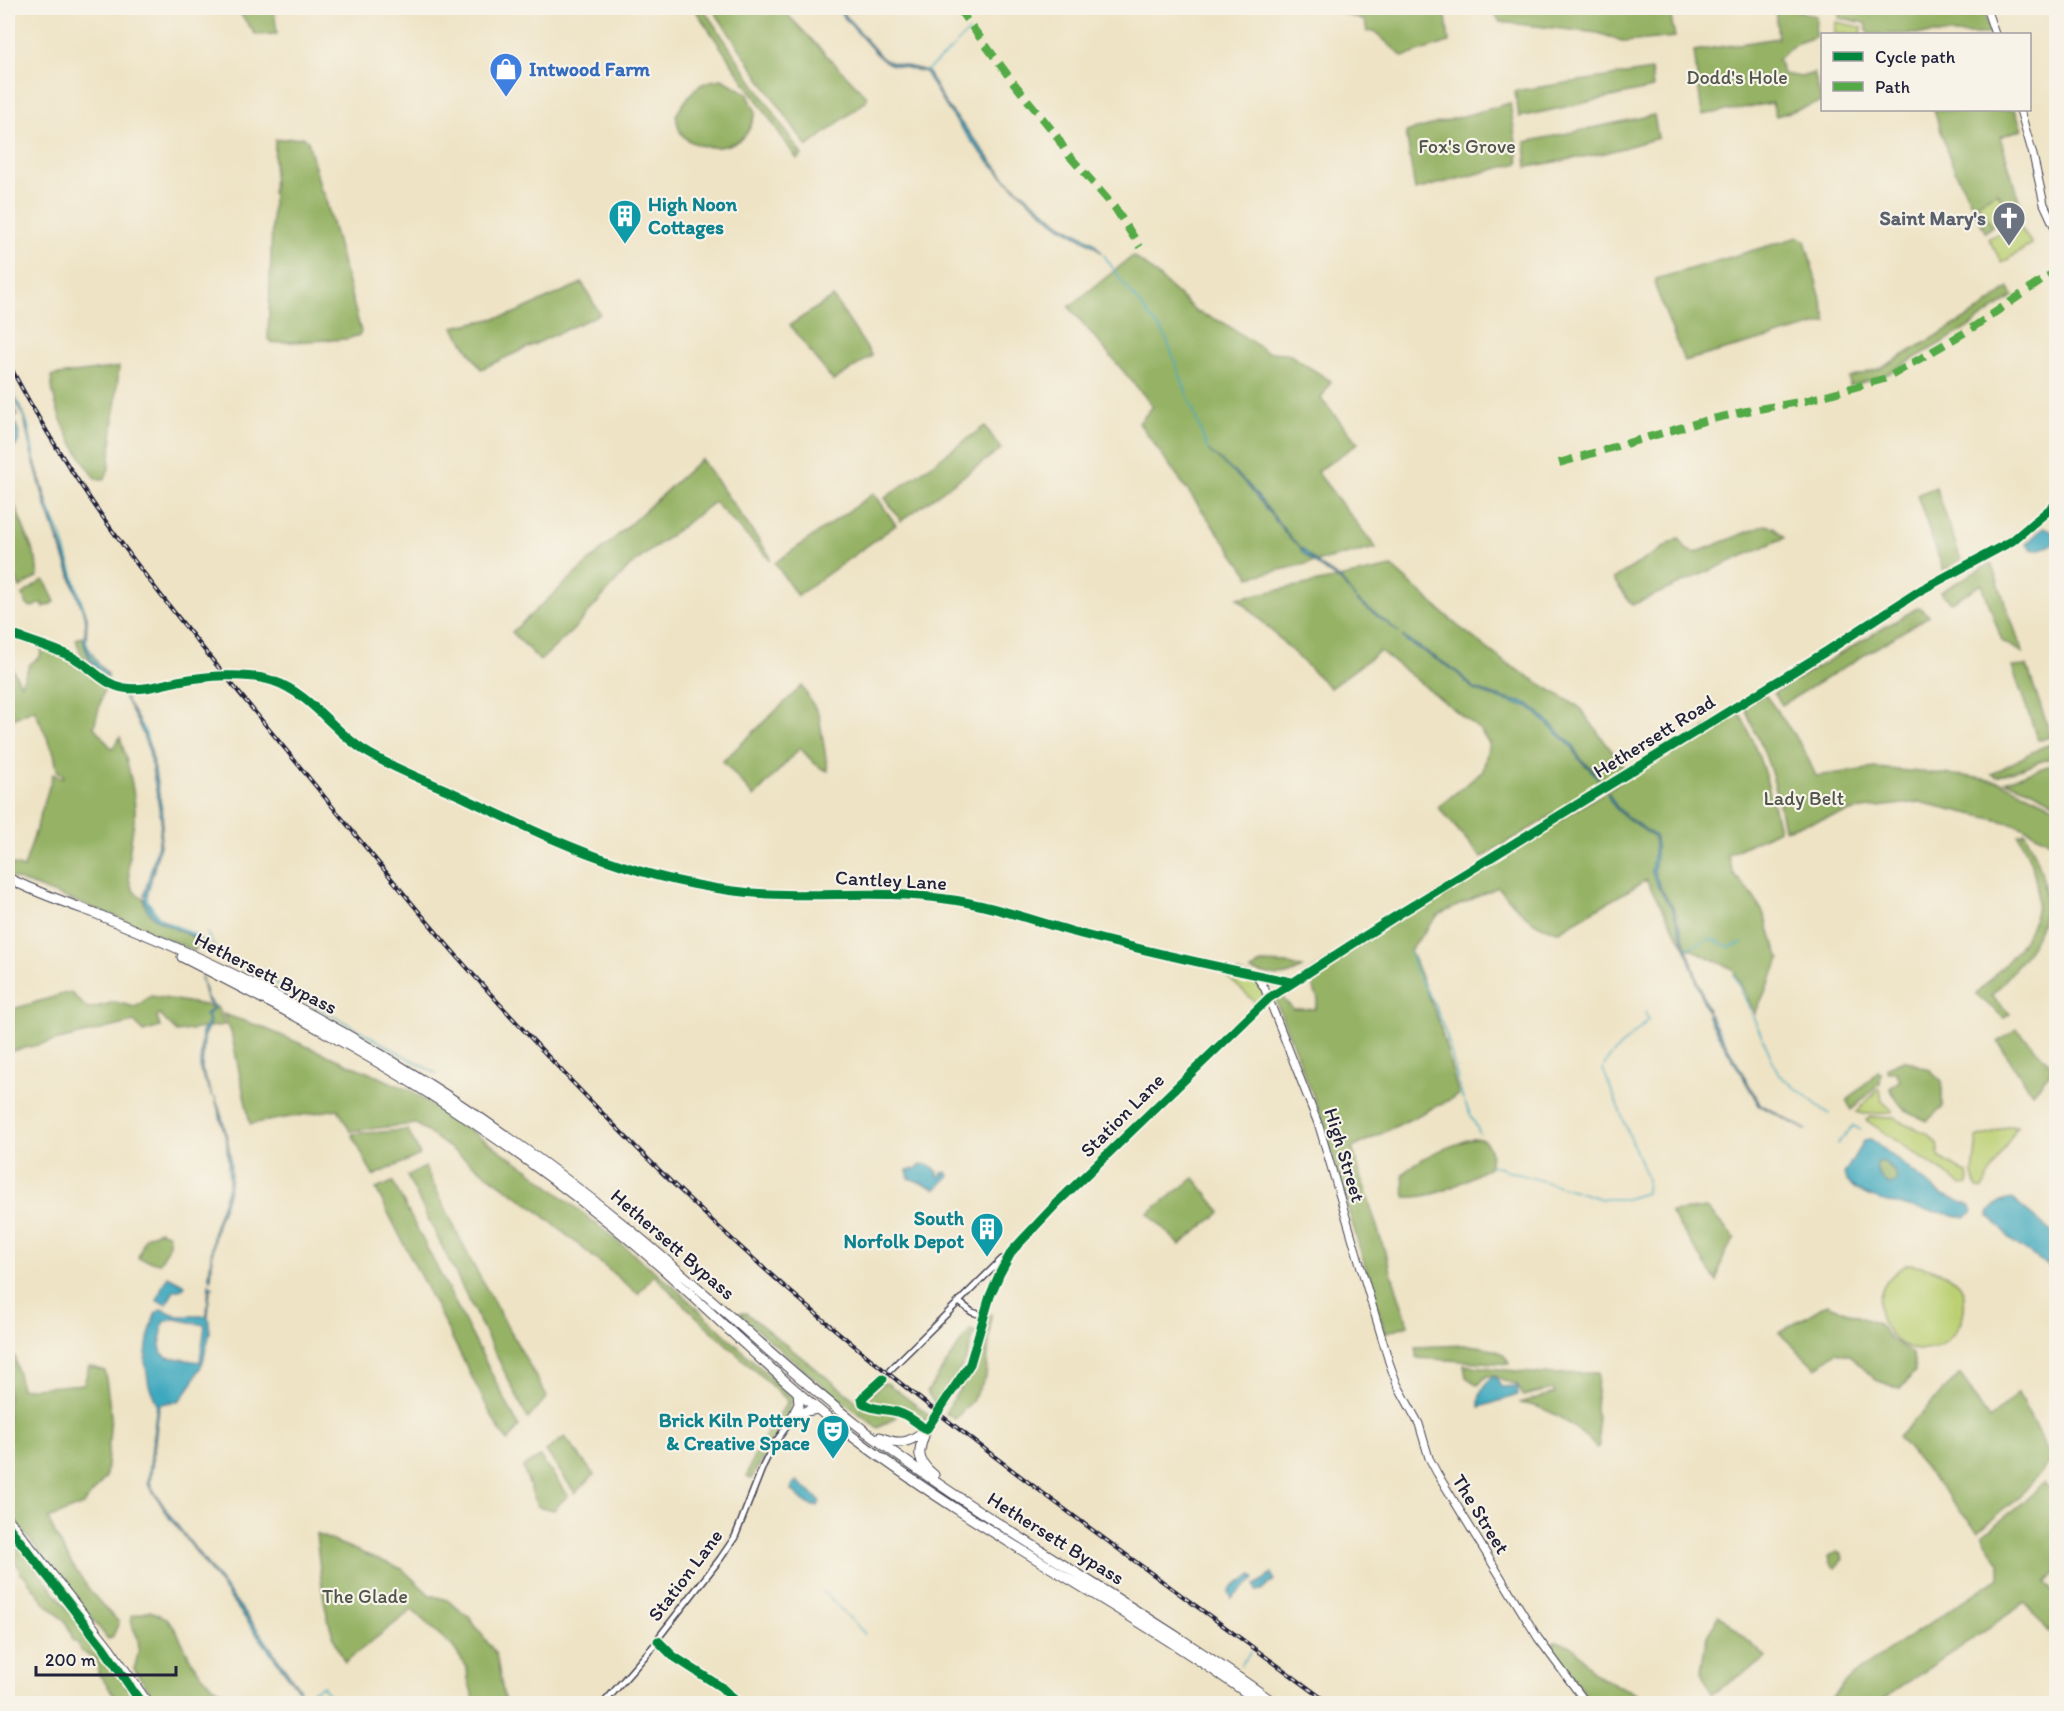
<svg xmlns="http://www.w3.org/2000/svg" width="2064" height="1711" viewBox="0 0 2064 1711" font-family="Itim,sans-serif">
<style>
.green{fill:#bcd073;stroke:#6f7957;stroke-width:1.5}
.forest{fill:#95b265;stroke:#5c6a50;stroke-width:1.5}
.water{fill:#3ea8be;stroke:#30657c;stroke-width:1.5;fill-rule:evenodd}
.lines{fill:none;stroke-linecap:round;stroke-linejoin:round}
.stream{stroke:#3ea8be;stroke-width:1.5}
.minor-casing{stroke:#413f50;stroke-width:8}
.tertiary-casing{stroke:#413f50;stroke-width:9}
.secondary-casing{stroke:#413f50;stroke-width:10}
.trunk-casing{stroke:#413f50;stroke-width:11}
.minor{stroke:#fff;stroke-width:5}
.tertiary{stroke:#fff;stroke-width:7}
.secondary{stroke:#fff;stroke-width:8}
.trunk{stroke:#fff;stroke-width:9}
.rail-casing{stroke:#22223b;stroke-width:4}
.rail{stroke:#f7f3e8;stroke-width:1.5;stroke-dasharray:4.5;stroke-linecap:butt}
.tertiary-bridge-casing{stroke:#413f50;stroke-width:9;stroke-linecap:butt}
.tertiary-bridge{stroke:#fff;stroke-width:7}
.quiet{stroke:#53aa46;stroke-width:8;stroke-dasharray:15 8;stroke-linecap:butt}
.cycleway-casing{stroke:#f7f3e8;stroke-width:13}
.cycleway{stroke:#00873e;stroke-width:9}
.labels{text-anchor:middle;stroke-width:4.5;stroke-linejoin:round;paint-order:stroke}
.shop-label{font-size:20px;font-weight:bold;fill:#366cbe;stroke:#f7f3e8;text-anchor:start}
.park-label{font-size:20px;fill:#50564c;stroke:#f7f3e8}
.culture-label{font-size:20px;font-weight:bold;fill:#0d838f;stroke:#f7f3e8;text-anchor:end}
.worship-label{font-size:20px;font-weight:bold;fill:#5b616d;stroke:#f7f3e8;text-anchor:end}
.street-label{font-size:20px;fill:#22223b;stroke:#f7f3e8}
</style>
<rect width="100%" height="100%" fill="#f7f3e8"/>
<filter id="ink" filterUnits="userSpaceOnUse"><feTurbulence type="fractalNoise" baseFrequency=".0167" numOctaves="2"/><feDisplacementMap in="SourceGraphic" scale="12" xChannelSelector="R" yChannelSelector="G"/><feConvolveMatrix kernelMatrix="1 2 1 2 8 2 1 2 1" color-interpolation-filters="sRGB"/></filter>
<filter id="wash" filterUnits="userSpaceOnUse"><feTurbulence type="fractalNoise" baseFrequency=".008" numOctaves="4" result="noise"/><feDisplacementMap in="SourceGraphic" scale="24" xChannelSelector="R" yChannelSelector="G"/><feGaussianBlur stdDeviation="1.35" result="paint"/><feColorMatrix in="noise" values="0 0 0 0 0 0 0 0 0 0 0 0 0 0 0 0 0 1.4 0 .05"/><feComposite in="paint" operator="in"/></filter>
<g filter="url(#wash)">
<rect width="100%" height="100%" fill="#eee3c5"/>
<!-- green -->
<path class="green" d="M1836,22L1862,27L1861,34H1834Z
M1997,192L2012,214L1992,226L1977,203Z
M2019,226L2032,244L2002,263L1988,238Z
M1218,968C1238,973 1257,972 1264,995L1257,1004Z
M1880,1089L1882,1101L1892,1110V1113L1864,1114L1857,1112L1876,1091Z
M1871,1117L1894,1118L1928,1134L1937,1144L1939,1157L1967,1174L1969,1179L1968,1184L1962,1185L1866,1120Z
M2009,1126H2017L1982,1189L1977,1188L1973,1174L1977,1138Z
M1908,1264C1923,1265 1949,1273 1959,1284C1967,1293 1965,1314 1960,1324C1921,1394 1834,1305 1908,1264Z"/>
<!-- forest -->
<path class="forest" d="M236,8H274L277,34L256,35Z
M694,8H703L802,155L797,159Z
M712,8H781L867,97L866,101L807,147Z
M1327,8H1451H1445L1449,42L1403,57L1374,31L1367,32L1365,21Z
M1491,8H1669L1675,37L1625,42L1598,33L1500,22Z
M1775,8H1788L1816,16L1815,37L1795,44L1778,59L1783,74L1801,77L1814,73L1822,102L1776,116L1772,103L1702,115L1694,51L1778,38Z
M1858,8H1950L1951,13L1968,17L1983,10L1991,34H1868L1865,23L1839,18V11Z
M1651,70L1653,88L1519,117L1515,91Z
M722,79L747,93L756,112C753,119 751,128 746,134C732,151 694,152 681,133C678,129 677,120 676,115C691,93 694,82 722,79Z
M1510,103L1519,163L1415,190L1406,132Z
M1934,110H2015L2022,129L2000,137L2022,210L2012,214L1997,192L1977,203L1992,226L1985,232L1951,162Z
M1654,115L1658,138L1605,153L1527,167L1525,142Z
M303,137L308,141L321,190L324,193L361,332L359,335L347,339L272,343L268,339L275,140Z
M1798,237L1805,240L1827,322L1684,361L1655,286L1656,279Z
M1133,256L1148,267L1197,312L1224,323L1267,352L1287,353L1331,381L1321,399L1358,443L1317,472L1376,548L1250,577L1139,423L1153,406L1069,307Z
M582,283L600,314L481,369L453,327L510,315Z
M2009,288L2013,296L1967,328L1884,376L1850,386L1849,378L1881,368L1904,355L1980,310Z
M833,297L872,356L833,381L790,325Z
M119,367L109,468L105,479H96C74,448 53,416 51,376Z
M985,426L1001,449L901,521L885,498Z
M701,459L770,556V560L714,502L629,567L573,630L540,661L512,632Z
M1936,487L1961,560L1943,570L1917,495Z
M8,488L36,559L38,576L20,588L8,559Z
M874,493L896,525L797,596L775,563Z
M1765,525L1774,527L1784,538L1632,605L1613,579L1679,538L1687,550L1695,553Z
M1991,563L2023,653L2002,641L1982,584L1951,602L1940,592Z
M1392,567L1458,626L1506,663L1579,707L1626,770L1482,858L1438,807L1483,771L1489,743L1480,730L1380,651L1330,688L1238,598Z
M43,580L45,581L55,602L44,607L42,603L32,607L28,606L22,595Z
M1919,607L1929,616L1782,705L1774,693Z
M82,637L99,665L108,674L94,727L112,749L120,737C127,761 134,785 135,810C135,831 116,889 143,898C147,927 179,924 197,941L195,951L111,915L8,876V863L24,868L53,774L62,778L64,776L57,770L54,753L34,709L8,721V653L9,663L21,684L30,664L40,657L42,648L83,662L76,639Z
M2027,666L2051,737L2038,740L2012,667Z
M802,686L819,715L828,771C816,768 808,756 800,748L754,797L723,761Z
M1764,693L1802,746L1816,776L1876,768L1965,776L2001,782L2056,807V845L2019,825L1919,802L1862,809L1784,829C1779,802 1774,777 1764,752C1760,740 1746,716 1745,705Z
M1734,711L1740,714C1760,751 1770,790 1779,830L1727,855L1735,876L1751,893L1763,912L1780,959L1755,1014L1733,969L1684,946L1646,880L1559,931C1530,927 1518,908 1498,887L1438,915L1410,950L1438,1019L1459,1095L1352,1148L1408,1325L1385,1333L1318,1108L1276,1002V997L1283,992L1284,1000L1293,1009H1315L1318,999L1310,980L1302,982L1301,978L1483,868Z
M2053,743L2056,744V756L1997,777L1992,774L2040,748Z
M2056,763V803L2029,789L2005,781Z
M2025,833C2064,906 2043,940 1991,996L2010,1014L2004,1018L1976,994C2030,940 2059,911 2018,835Z
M1261,963L1289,964L1302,968C1283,980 1271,976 1251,971Z
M70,992L88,1009L115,1002L135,1007L151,996L217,1007L225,1025L177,1032L160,1015L157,1017L160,1027L144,1032L134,1022L8,1052V1037L12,1035L13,1009Z
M223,1014L259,1026L409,1090L528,1169L673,1286L793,1398C790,1417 762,1459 751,1479L747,1477C753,1450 772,1426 787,1403L786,1399L687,1308L654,1275L638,1294L534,1208L416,1124L350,1131L338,1109L250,1124L231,1032Z
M2017,1029L2054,1068L2032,1093L1998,1042Z
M1904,1060L1930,1070L1942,1081V1108L1927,1121C1906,1113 1900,1108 1890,1088L1900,1080L1896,1072H1887V1067Z
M1878,1071L1881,1073L1880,1084L1851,1110L1847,1101Z
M408,1130L420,1155L373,1176L352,1134Z
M1473,1138C1490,1138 1493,1152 1489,1167C1463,1182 1436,1199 1405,1197L1403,1175C1419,1155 1450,1147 1473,1138Z
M1880,1161L1885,1162L1896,1174L1897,1180L1893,1184L1888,1185C1882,1181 1875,1170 1876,1163Z
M425,1167L471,1261L547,1397L528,1419L407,1176Z
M1194,1178L1221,1212L1180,1245L1148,1213Z
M393,1182L519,1427L508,1441L498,1428L376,1189Z
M1707,1208L1735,1239C1723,1253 1720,1265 1717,1282L1670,1212Z
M159,1231L168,1234C171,1247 167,1252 159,1263L138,1258L145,1237Z
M1827,1304L1878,1324L1890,1338L1913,1354L1915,1371L1900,1389L1876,1380L1849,1355L1836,1352L1816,1368L1779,1333Z
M740,1313H746L865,1408L896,1414V1417L878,1428L823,1386L745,1319Z
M991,1314L986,1377L972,1401L955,1419L945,1413L973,1367L987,1317Z
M971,1330L975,1332L965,1362L936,1406L927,1392L961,1342Z
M1467,1345C1484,1347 1502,1346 1509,1364L1417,1358L1415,1347Z
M8,1352L15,1357L21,1389L84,1384L89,1366L105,1371L111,1416L106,1477L83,1505L48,1519C66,1557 87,1593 119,1622L113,1636L108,1639L8,1512Z
M1464,1365L1542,1374L1598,1373L1596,1409L1600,1445L1597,1448C1575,1426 1550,1406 1519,1403L1555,1393L1553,1389L1523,1396L1517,1384L1503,1381L1494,1375L1487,1376L1478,1385L1466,1377Z
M1960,1374L1989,1420L2018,1393L2052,1460L2018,1498L1978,1531L1898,1437Z
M883,1383H887L929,1415L924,1421L901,1410L868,1403L867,1399Z
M565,1437L594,1475L575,1493L546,1451Z
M540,1457L568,1495L554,1510L537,1506L523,1467Z
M2044,1483L2056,1495V1572L2045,1583L2056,1596V1640L2025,1603L1877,1703H1826L1858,1671L1999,1577V1562L1982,1535L2019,1506Z
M8,1532L24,1551L35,1568L109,1659L140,1703H120L98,1673L97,1661L89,1655L80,1651L78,1643L72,1640C71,1624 59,1615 48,1606C45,1603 28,1581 25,1576L20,1574L19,1567L8,1556Z
M316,1534L402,1569L430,1595L447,1600L469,1617L496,1654L505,1703H475L468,1680L467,1668L453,1647L412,1610L345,1662C323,1625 321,1576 316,1534Z
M1837,1552L1842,1555L1843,1559L1835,1568L1829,1562L1828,1556Z
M150,1611L167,1618L177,1632L193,1664L211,1685L243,1702L280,1694L296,1697L299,1703H158L134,1669C137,1660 140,1650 138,1640C136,1629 131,1631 131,1616Z
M1719,1615L1767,1658L1712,1694L1701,1671L1707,1636Z
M1555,1642C1582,1643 1579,1662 1597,1675C1611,1686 1630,1687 1643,1699L1632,1703H1592L1549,1645Z"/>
<!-- water -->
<path class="water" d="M836,8H839L882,58L890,62L927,71L945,103L1008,181L1062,225L1092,241L1102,253C1089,240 1074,236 1060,226C1005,185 958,132 925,72L890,64L881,59Z
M8,382L26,419L33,455L50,512L87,617L86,646L92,661L104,671L109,679L90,662L84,645L86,620L46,506L32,455L24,418L8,386Z
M11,405L14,406L17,415L12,419C18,426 22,440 15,447C9,433 3,419 11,405Z
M1208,450L1248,484L1292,539L1322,567L1341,579L1355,598L1400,633L1358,602L1341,581L1321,568L1303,553L1298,544L1291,540L1246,484Z
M2044,527L2049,529L2056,536V544C2044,546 2035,556 2026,544Z
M1402,636L1457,671L1475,689L1511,700L1529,704L1574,746L1580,759L1591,768L1601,782L1590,769L1579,760L1573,748L1528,706H1522L1474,690L1455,671L1406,641Z
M124,696L142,727L151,750L163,816L160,845L147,896L144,895L160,837L161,818L149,751L142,732Z
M1607,791L1616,806L1627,817L1655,836L1657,844L1654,872L1661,889L1673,907L1708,1011L1707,1012L1672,908L1658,887L1651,871L1655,845L1654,838C1639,824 1610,813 1607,791Z
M144,898H147C151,923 182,926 200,938L202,952L199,942L195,938C177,927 146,923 144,898Z
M201,976L207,998L215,1007L208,1015L210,1022L204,1036L202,1070L213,1097L200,1070L202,1033L208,1021L205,1014L213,1008L206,999Z
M1709,1014L1760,1104L1806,1130L1759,1105L1707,1015Z
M215,1097C225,1123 236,1166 228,1193C225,1205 219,1216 216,1228C212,1245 212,1263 211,1280L209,1277L214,1229L229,1184L227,1143Z
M1871,1139L1941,1194L1971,1206L1973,1211L1966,1217L1958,1216C1931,1209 1851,1204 1844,1174L1864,1140ZM1880,1161C1890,1164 1896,1170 1897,1180L1893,1184L1888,1185C1882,1181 1875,1170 1876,1163Z
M921,1164L928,1165L938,1172V1176H941L942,1173L947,1172L949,1176L936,1189L909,1178L907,1170L916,1169Z
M2012,1199L2056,1236V1271L2013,1242L1993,1219L1988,1217V1213C1994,1205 2002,1200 2012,1199Z
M168,1276L185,1285L182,1289L174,1291L166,1304L157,1301L163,1284Z
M209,1284L213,1288L210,1289L208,1316L210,1332L203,1362L193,1382L182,1398L178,1401L161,1404L159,1407L150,1482L152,1488L173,1520L261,1634L300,1690L299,1691L182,1533L170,1519L148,1483L157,1404L149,1386L145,1361L148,1339L154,1317L156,1313L162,1309L178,1316H207ZM175,1319L205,1325L200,1362L167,1357L162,1353L160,1346L163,1322Z
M1492,1377H1496L1501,1387L1517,1386L1518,1395L1480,1407C1476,1397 1485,1384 1492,1377Z
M797,1481L820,1501L818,1506C805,1508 801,1495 791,1490L793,1484Z
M1272,1574L1274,1580L1262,1590L1256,1591L1255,1585Z
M1252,1575L1255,1579L1232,1598L1229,1593L1231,1588Z"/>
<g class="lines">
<!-- stream -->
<path class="stream" d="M957,43L969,31
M926,71L955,46
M1104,255L1122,282L1165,335L1208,450
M8,382L28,425L35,462
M48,507L61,535L84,610
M85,637L90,652L104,676
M116,689L123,696
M143,728L146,734L147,740
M147,894V900L160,918
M167,922L197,936
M206,931L216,950L437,1074
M1688,948L1711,939L1730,947L1742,943
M1410,951L1416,972L1435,1005L1447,1037L1462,1097L1480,1134
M1734,974L1779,1075L1829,1114
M1837,1144L1853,1126L1860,1129
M1490,1165L1602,1199H1626L1646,1193L1647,1179L1603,1069L1607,1060L1648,1020L1645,1011
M823,1591L865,1634
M1241,1665L1251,1652
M300,1692L303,1695L323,1686L334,1704
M957,1692L965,1704"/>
</g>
</g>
<g filter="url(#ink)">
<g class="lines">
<!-- minor casing -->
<g class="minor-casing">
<path id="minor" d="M959,1302L972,1312L985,1316
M890,1370L1002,1259L1006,1261
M883,1379L862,1398L863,1403C872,1410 886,1409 897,1412C908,1415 917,1422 926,1430
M603,1704L658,1641L659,1637L720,1559L735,1537L763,1466L774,1444L790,1422"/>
</g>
<!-- tertiary casing -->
<g class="tertiary-casing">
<path id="tertiary" d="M1986,8L1995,34
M2020,110L2033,155L2044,204L2056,230
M8,633C28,641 52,647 72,657C91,666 102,684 124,688C141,691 161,685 178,681C205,676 247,672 273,681C310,693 333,731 365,751C394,769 427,781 458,795C511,820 565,847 621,865C665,880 722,892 768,894C827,897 887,890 946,899C993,905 1039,923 1085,935C1153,953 1223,968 1291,982
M1255,975L1264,987L1319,1126L1389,1362L1397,1384L1419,1424L1429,1458L1437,1473L1538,1638L1587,1704
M946,1403L970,1364L990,1296L1000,1273L1012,1251L1059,1201L1269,998L1399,914L1827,651L1921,590L2012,541L2056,504"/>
</g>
<!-- secondary casing -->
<g class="secondary-casing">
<path id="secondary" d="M8,1518L110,1648L149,1704"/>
</g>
<!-- trunk casing -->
<g class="trunk-casing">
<path id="trunk" d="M8,878C35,892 64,902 92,912C116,922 139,932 163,942C240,975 315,1015 387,1058C470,1108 549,1164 624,1225C703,1289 776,1361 856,1424C989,1527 1139,1605 1276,1704
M182,957C231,982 280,1007 328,1034C423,1086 513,1147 598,1214C688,1285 765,1371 857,1440C986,1537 1131,1609 1262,1704
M793,1420L806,1411L818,1409
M790,1422L799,1404L798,1392
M926,1430C918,1451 915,1460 934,1475
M880,1437C898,1445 908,1444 924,1431"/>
</g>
<!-- minor -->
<use href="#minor" class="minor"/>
<!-- tertiary -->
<use href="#tertiary" class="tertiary"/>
<!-- secondary -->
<use href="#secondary" class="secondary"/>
<!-- trunk -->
<use href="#trunk" class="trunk"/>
<!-- rail casing -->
<g class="rail-casing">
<path id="rail" d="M8,362C84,510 187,629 291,756C348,825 403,895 462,962C563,1076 670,1186 784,1286C957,1437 1146,1568 1330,1704"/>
</g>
<!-- rail -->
<use href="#rail" class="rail"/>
<!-- tertiary-bridge casing -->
<g class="tertiary-bridge-casing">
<path id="tertiary-bridge" d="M931,1424L946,1403"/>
</g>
<!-- tertiary-bridge -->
<use href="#tertiary-bridge" class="tertiary-bridge"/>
<!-- quiet -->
<path class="quiet" d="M958,8L1013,82L1056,135L1066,152L1115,208L1140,247
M1559,463L1704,421L1747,411L1805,401L1887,378L1969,330L2056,271"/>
<!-- cycleway casing -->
<g class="cycleway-casing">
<path id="cycleway" d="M8,633C28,641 52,647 72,657C91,666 102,684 124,688C141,691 161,685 178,681C205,676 247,672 273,681C310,693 333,731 365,751C394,769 427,781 458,795C511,820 565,847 621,865C665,880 722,892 768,894C827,897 887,890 946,899C993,905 1039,923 1085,935C1153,953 1223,968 1291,982
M883,1379L862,1398L863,1403C872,1410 886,1409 897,1412C908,1415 917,1422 926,1430L970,1364L990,1296L1000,1273L1012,1251L1059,1201L1269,998L1399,914L1827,651L1921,590L2012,541L2056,504
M8,1526L103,1647L142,1704
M658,1641L673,1656L721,1687L739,1704"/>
</g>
<!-- cycleway -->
<use href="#cycleway" class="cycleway"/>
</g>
</g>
<!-- icons -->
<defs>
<g id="shop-pin" transform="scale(1.725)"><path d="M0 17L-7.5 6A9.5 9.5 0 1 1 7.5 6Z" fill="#3f7fe0" stroke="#f7f3e8"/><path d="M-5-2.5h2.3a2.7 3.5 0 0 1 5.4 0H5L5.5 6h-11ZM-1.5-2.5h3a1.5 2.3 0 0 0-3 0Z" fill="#fff"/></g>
<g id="building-pin" transform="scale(1.725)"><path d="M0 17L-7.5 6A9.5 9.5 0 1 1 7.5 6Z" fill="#0f9aa8" stroke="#f7f3e8"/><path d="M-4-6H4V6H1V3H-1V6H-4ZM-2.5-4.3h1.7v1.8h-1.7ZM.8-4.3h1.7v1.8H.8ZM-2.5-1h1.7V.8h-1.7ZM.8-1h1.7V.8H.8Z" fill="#fff"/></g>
<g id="church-pin" transform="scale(1.725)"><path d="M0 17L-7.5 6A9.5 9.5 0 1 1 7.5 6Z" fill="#6b7280" stroke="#f7f3e8"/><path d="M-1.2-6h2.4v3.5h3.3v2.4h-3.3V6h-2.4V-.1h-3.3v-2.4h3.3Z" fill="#fff"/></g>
<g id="theatre-pin" transform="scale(1.725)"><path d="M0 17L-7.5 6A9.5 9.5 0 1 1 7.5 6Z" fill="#0f9aa8" stroke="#f7f3e8"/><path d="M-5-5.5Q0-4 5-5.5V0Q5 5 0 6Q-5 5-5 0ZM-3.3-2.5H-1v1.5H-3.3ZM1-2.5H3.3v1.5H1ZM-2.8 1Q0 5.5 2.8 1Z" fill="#fff"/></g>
</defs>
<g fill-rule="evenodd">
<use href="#shop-pin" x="506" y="69"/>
<use href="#building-pin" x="625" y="216"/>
<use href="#church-pin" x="2009" y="218"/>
<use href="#building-pin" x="987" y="1229"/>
<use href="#theatre-pin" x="833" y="1431"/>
</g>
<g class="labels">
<!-- shop labels -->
<g class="shop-label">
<text x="529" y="76">Intwood Farm</text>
</g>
<!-- park labels -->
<g class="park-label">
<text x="1737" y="84">Dodd's Hole</text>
<text x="1467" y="153">Fox's Grove</text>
<text x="1804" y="805">Lady Belt</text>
<text x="365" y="1603">The Glade</text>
</g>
<!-- culture labels -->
<g class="culture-label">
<text x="648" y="211" text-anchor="start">High Noon<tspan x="648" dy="23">Cottages</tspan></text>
<text x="964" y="1225">South<tspan x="964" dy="23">Norfolk Depot</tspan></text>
<text x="810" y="1427">Brick Kiln Pottery<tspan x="810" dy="23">&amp; Creative Space</tspan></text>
</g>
<!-- worship labels -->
<g class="worship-label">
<text x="1986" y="225">Saint Mary's</text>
</g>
<!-- street labels -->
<g class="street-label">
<text transform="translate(1654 736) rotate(-32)" y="7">Hethersett Road</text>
<text transform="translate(891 880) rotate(3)" y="7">Cantley Lane</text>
<text transform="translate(266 973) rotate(27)" y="7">Hethersett Bypass</text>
<text transform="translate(1122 1115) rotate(-45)" y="7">Station Lane</text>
<text transform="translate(1345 1155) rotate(73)" y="7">High Street</text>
<text transform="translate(673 1244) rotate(41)" y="7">Hethersett Bypass</text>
<text transform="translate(1481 1514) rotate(58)" y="7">The Street</text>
<text transform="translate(1056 1538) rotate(32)" y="7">Hethersett Bypass</text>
<text transform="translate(685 1575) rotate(-53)" y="7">Station Lane</text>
</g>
</g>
<!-- margin -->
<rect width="2064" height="1711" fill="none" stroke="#f7f3e8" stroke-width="30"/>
<!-- legend -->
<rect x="1821" y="33" width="210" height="78" fill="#f7f3e8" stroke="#a29fa3" stroke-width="1.5"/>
<rect x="1833" y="52" width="30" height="9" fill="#00873e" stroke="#a29fa3" stroke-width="1.5"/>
<text x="1875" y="63" font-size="18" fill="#22223b">Cycle path</text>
<rect x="1833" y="82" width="30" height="9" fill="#53aa46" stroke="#a29fa3" stroke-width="1.5"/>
<text x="1875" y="93" font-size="18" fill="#22223b">Path</text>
<!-- scale -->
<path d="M36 1666v9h140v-9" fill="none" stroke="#22223b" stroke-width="3"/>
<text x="45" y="1666" font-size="18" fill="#22223b" stroke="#f7f3e8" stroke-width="4.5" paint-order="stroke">200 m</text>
</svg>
